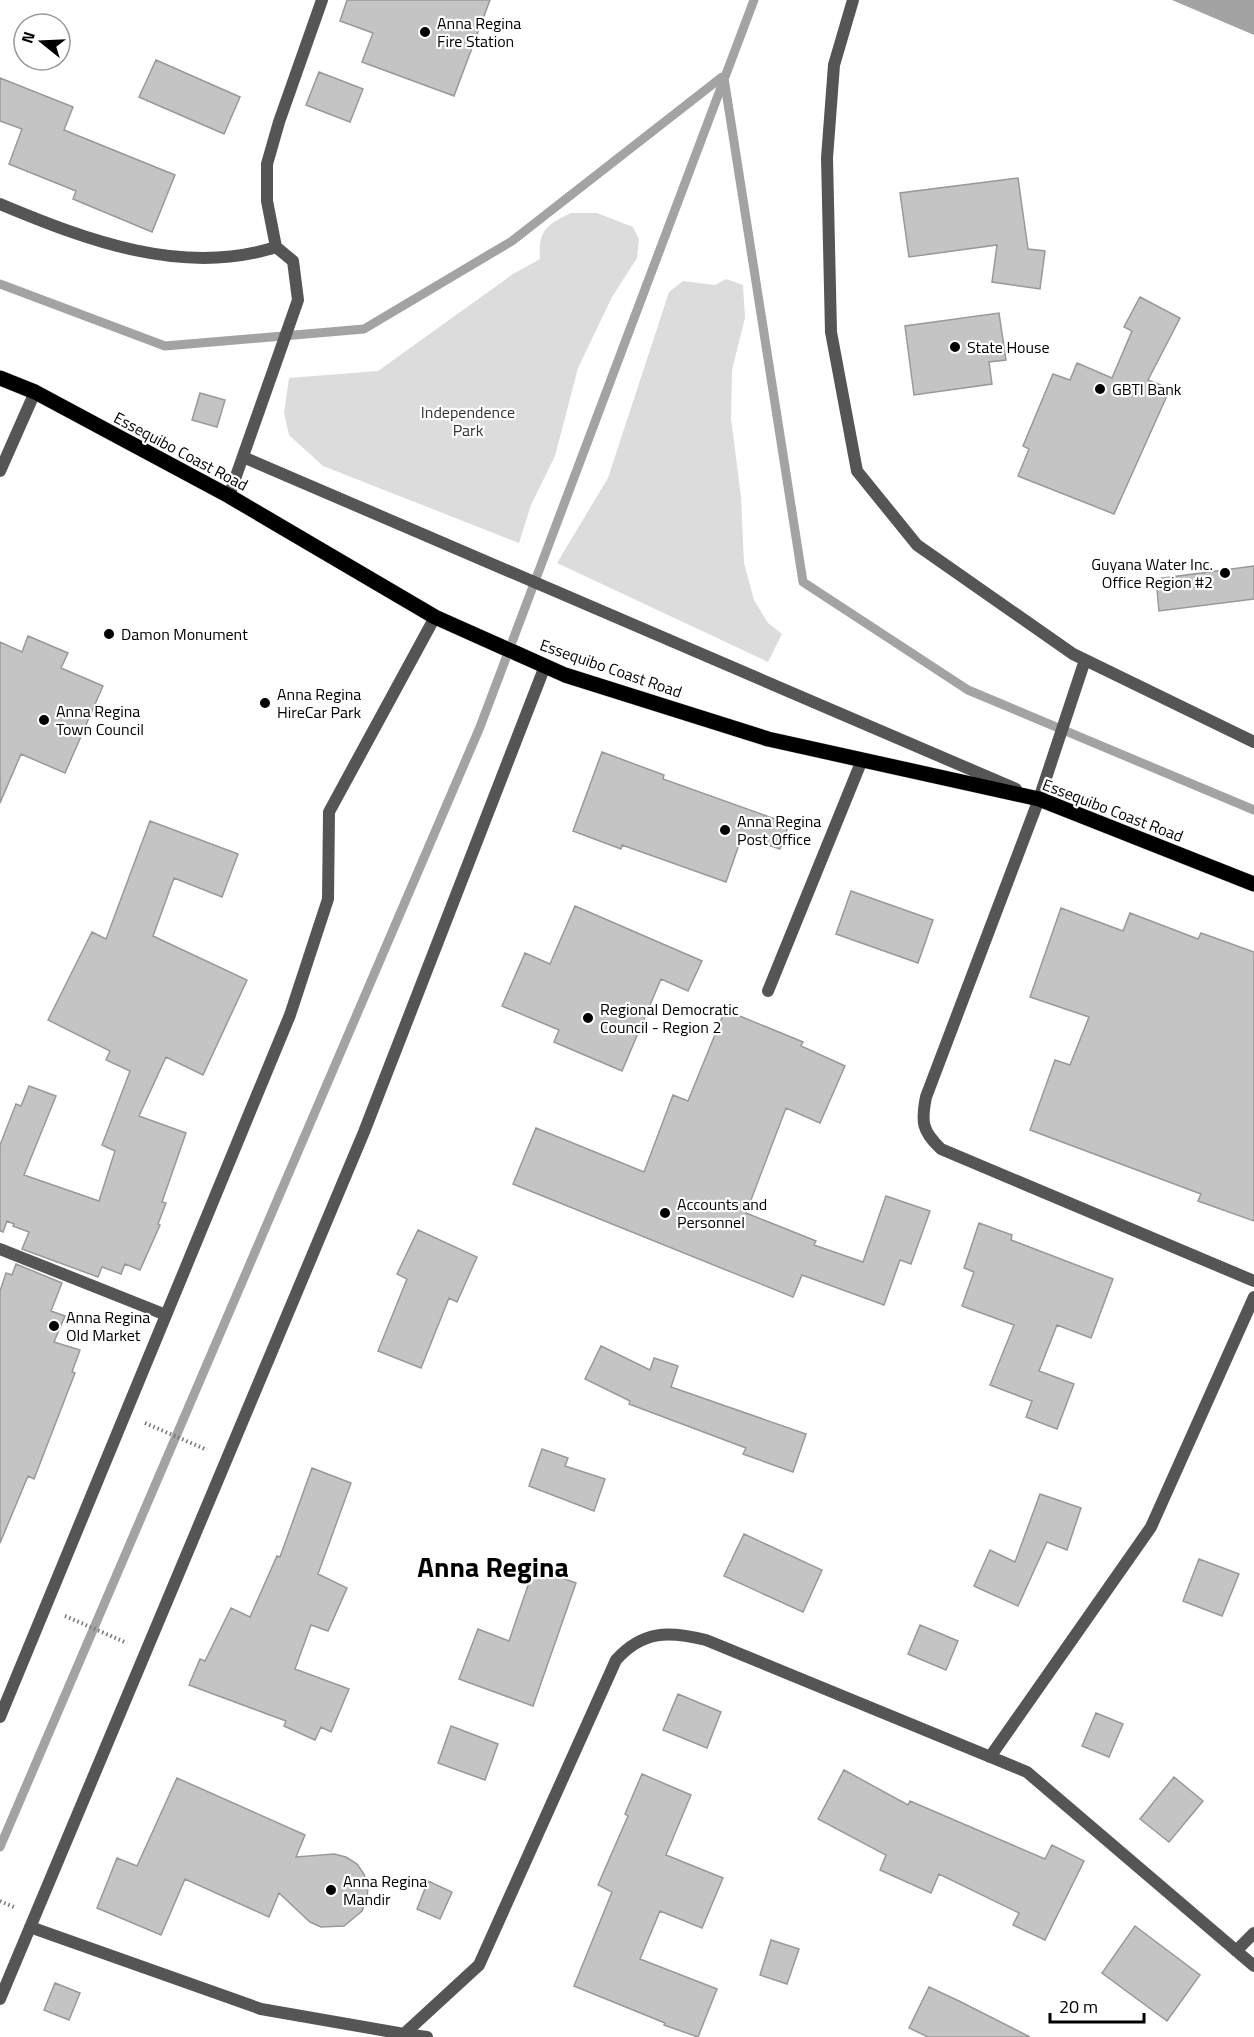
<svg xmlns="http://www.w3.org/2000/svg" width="1254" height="2037" viewBox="0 0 1254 2037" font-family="'Titillium Web',sans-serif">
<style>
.green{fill:#dcdcdc}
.water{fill:#a3a3a3}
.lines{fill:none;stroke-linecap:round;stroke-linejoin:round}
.stream{stroke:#a3a3a3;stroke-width:9}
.building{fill:#c4c4c4;stroke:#999;stroke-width:1.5}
.primary-casing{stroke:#dbdbdb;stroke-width:16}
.path{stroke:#777;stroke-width:4;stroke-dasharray:1.5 3;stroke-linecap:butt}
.lane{stroke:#555;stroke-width:12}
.street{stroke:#555;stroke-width:12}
.primary{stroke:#000;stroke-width:15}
.poi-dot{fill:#000;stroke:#fff;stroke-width:2}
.labels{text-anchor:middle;stroke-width:4.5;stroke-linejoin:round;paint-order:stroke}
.poi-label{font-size:16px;fill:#000;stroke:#fff;text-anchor:start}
.park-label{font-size:16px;fill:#333;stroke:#fff}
.street-label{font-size:16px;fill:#000;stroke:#fff}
.town-label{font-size:28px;font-weight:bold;fill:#000;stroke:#fff}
</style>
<rect width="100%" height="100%" fill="#fff"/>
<!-- green -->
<path class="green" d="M571,213H597L633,227L639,239L637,258L612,297L578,368L555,456L531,505L519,543L323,466L289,435L284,413L289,378L378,371L513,274L540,259C538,231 546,225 571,213Z
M726,279L743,285L745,318L732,370L731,418L741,497L744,563L754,600L768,623L782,634L768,662L557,563L608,478L669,292L683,281L715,285Z"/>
<!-- water -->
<path class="water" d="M1172,0H1254V35Z"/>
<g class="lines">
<!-- stream -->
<path class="stream" d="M724,78L803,582L968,690L1254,810
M0,284L165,346L364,329L512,241L722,77
M0,1847L480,727L754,0"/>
</g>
<!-- building -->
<path class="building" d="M347,0H490L454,96L362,62L373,33L340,21Z
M156,60L240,97L224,134L139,97Z
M319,72L363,89L350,122L306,105Z
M0,78L73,107L64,130L175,175L152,232L73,199L76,191L9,164L22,129L0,121Z
M1018,178L1028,249L1045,251L1040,289L992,282L997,245L909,257L900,193Z
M1140,297L1180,318L1148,380L1170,389L1114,514L1018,476L1029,449L1023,446L1053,374L1070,380L1077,363L1112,378L1132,331L1124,327Z
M999,313L1006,360L989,362L992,384L914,395L905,326Z
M200,393L225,400L217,427L192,420Z
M1254,566V599L1159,611L1156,579Z
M28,636L68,653L61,668L103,686L65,773L21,754L0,803V642L22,652Z
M602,752L664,775L663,779L789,824L780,849L742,836L726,882L622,845L621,849L573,831Z
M150,821L238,854L222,897L174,878L153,936L247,980L203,1075L166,1057L139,1116L186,1133L162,1202L166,1203L158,1224L160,1225L140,1270L125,1264L121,1274L102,1267L98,1277L22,1249L29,1232L13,1226L14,1224L7,1221L3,1232L0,1231V1145L16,1104L21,1106L29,1086L56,1096L24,1175L99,1201L115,1151L102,1145L130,1071L106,1060L110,1051L48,1020L92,932L106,939Z
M851,891L933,920L918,963L836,934Z
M575,906L702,961L688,991L661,979L622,1071L554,1042L559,1030L502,1006L525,953L550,964Z
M1061,908L1123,931L1130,913L1198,939L1201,933L1254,952V1221L1198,1201L1201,1194L1030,1130L1055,1060L1070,1065L1089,1017L1030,997Z
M725,1010L803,1042L801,1046L845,1066L820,1123L786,1108L746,1213L816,1241L814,1245L863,1262L886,1196L930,1211L911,1264L900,1260L884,1305L802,1275L793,1297L513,1184L536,1128L644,1172L673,1095L688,1101Z
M979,1223L1012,1235L1011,1240L1113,1279L1091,1338L1057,1325L1039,1371L1074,1384L1057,1429L1026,1417L1032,1401L990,1385L1014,1325L962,1306L974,1272L964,1268Z
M418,1230L477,1257L457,1302L449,1298L421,1368L378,1351L407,1279L397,1274Z
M16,1264L62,1283L51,1311L65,1316L54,1342L80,1350L72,1372L75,1373L34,1479L28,1476L0,1543V1291L6,1273L12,1275Z
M601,1346L650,1370L654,1358L678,1366L671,1387L806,1434L793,1472L743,1454L746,1448L629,1404L630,1401L585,1379Z
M542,1449L568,1458L565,1466L605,1479L594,1511L529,1486Z
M312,1468L351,1483L318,1574L347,1588L328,1631L311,1625L295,1669L349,1689L331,1732L321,1727L315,1740L284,1726L286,1721L189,1685L200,1659L205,1661L231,1608L250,1617L277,1556L280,1557Z
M1040,1494L1081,1508L1067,1550L1047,1542L1018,1606L974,1586L990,1550L1015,1562Z
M744,1534L822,1570L803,1612L724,1576Z
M1199,1559L1239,1574L1222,1616L1183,1601Z
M534,1568L576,1583L533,1706L459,1679L478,1629L509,1641Z
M920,1625L958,1641L946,1670L908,1654Z
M678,1694L721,1712L707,1748L663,1730Z
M1096,1713L1123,1724L1109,1757L1082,1746Z
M451,1726L498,1744L485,1780L438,1763Z
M844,1770L908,1805L910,1801L1045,1859L1052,1845L1084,1861L1045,1940L1013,1925L1019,1913L939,1874L931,1893L880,1870L886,1855L818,1819Z
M642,1774L691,1795L666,1855L723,1878L702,1928L660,1911L640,1959L717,1989L698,2037L664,2025L665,2023L574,1986L612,1892L598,1885L628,1816L625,1814Z
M1174,1777L1203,1801L1169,1842L1140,1819Z
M177,1778L305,1835L296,1857L334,1854L346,1857L357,1864L364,1874L368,1887L367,1899L362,1911L344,1926L321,1927L310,1922L279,1893L269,1917L185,1879L161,1935L97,1908L117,1858L137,1866Z
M428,1881L452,1892L440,1919L417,1909Z
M1135,1926L1200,1975L1167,2021L1102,1973Z
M771,1940L799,1949L787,1984L760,1975Z
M55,1983L80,1993L69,2020L44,2010Z
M929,1987L959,2001L1030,2037H928L909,2028Z"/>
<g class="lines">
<!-- primary casing -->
<g class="primary-casing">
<path id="primary" d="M0,378L35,392L229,496L435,617L565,675L768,739L1039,799L1254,884"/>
</g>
<!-- path -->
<path class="path" d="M145,1423L207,1450
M65,1616L127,1643
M0,1901L16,1908"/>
<!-- lane -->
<path class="lane" d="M0,471L35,392"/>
<!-- street -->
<path class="street" d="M853,0L834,65L827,158L831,332L857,471L917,545L1073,654L1254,742
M0,204C86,240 183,277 276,247L293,261L298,300L229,496
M276,247L267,201V164L279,122L322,0
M243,457L1016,789
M1085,660L1039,799L926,1097C921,1122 922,1131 941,1149L1254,1281
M768,991L862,760
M0,1249L166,1315
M0,1717L290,1015L328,899L329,812L435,617
M990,1757L1151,1527L1254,1297
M30,1927L261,2009L404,2034L479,1965L616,1660C643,1630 669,1631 706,1640L1027,1772L1254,1966
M1236,1951L1254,1933
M0,1999L364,1132L545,666
M404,2034L427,2037"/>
<!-- primary -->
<use href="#primary" class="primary"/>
</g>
<!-- markers -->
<g class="poi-dot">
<circle cx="425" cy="32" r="6"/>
<circle cx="955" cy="347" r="6"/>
<circle cx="1100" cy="389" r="6"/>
<circle cx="1225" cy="573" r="6"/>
<circle cx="109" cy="634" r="6"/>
<circle cx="265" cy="703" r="6"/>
<circle cx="44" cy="720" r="6"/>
<circle cx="725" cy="830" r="6"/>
<circle cx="588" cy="1018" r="6"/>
<circle cx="665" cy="1213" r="6"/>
<circle cx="54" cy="1326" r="6"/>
<circle cx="331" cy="1890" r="6"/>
</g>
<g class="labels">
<!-- poi labels -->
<g class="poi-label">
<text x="437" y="29">Anna Regina<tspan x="437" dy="18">Fire Station</tspan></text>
<text x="967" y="353">State House</text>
<text x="1112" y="395">GBTI Bank</text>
<text x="1213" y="570" text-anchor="end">Guyana Water Inc.<tspan x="1213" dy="18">Office Region #2</tspan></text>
<text x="121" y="640">Damon Monument</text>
<text x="277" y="700">Anna Regina<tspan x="277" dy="18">HireCar Park</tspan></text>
<text x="56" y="717">Anna Regina<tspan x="56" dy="18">Town Council</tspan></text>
<text x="737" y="827">Anna Regina<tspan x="737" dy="18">Post Office</tspan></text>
<text x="600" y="1015">Regional Democratic<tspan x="600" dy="18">Council - Region 2</tspan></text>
<text x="677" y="1210">Accounts and<tspan x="677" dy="18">Personnel</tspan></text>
<text x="66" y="1323">Anna Regina<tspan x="66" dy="18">Old Market</tspan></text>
<text x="343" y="1887">Anna Regina<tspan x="343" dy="18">Mandir</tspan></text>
</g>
<!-- park labels -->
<g class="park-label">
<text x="468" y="418">Independence<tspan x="468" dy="18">Park</tspan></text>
</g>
<!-- street labels -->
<g class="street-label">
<text transform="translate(181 451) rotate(28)" y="6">Essequibo Coast Road</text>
<text transform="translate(611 668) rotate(19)" y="6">Essequibo Coast Road</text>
<text transform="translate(1113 810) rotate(21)" y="6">Essequibo Coast Road</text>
</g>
<!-- town labels -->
<g class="town-label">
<text x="493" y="1577">Anna Regina</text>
</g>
</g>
<!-- north arrow -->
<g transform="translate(42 42) rotate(288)"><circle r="28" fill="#ffffff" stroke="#999999" stroke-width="1.5"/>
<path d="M0-4.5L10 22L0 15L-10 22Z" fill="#000000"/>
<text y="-9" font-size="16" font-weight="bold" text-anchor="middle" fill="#000000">N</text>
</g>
<!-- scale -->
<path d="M1050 2013v9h94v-9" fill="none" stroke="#000000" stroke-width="3"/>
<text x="1059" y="2013" font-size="18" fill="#000000" stroke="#ffffff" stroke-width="4.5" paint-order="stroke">20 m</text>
</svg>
